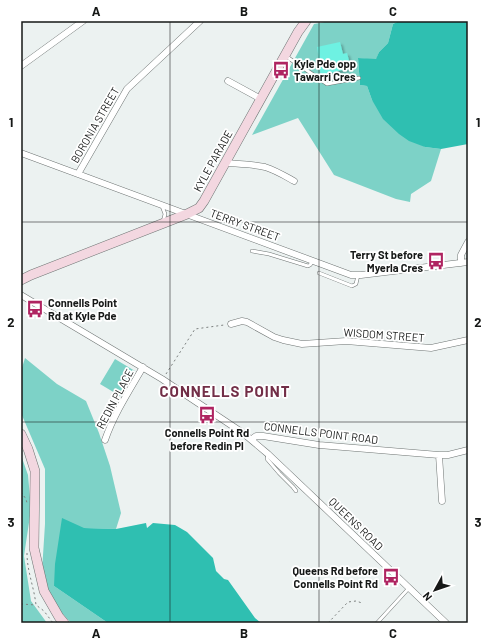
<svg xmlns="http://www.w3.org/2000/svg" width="489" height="644" viewBox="0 0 489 644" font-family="Barlow,sans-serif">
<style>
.green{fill:#7dd2c7}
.water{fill:#2fbfb1}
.building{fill:#6ef1e2;filter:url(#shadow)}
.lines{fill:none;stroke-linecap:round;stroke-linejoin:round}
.lane-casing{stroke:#6e7473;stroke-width:4}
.street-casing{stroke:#6e7473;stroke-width:7}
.secondary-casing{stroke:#6e7473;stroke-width:10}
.path{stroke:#7c807f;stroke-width:1;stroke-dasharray:2 3;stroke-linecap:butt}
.lane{stroke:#fff;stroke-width:3}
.street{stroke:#fff;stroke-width:6}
.secondary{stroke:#f3d7e0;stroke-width:9}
.grid{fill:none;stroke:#161817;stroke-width:1;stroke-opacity:0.55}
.labels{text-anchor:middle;stroke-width:3.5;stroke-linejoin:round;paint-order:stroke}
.poi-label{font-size:11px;font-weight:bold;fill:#161817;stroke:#fff;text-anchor:start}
.street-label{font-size:11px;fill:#161817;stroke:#fff}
.district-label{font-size:15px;font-weight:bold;letter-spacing:1px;fill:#722e47;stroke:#fff}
.neatline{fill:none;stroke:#161817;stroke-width:1.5}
.grid-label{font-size:13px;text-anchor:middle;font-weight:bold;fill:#161817}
</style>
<defs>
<filter id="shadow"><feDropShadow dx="2.5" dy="2.5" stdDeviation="1" flood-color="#0004"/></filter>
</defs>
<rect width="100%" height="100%" fill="#ecf2f1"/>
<!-- green -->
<path class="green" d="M330,21H399L393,24L388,43L379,52L376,60L358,58L360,85L367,86L372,100L425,147L441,149L431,181L411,194L410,202L396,199L334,175L298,118L252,135L314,24Z
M25,358L57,384L86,401L99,433L110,466L121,513L116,529L84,528L54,586L108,623H71L61,612L46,589L42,571L45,524V469L21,413V371Z
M115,359L135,371L120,396L100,384Z
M21,455L28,475L31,509L24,556L31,601L47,623H21Z"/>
<!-- water -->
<path class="water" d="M399,21H468V144L441,149L425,147L409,141L399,134L383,119L372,100L367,86L360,85L358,58L376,59L379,52L388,43L393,24Z
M62,518L84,528L116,529L146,523L147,528L153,523L175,525L187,532L213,558L216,571L224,579L228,580L255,618L261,623H108L54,586L55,564Z"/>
<!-- building -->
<path class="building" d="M340,42L343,54L347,53L351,68L321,75L317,59H319L317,47Z"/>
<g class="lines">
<!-- lane casing -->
<g class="lane-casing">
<path id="lane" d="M287,57L327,84L359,78
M162,206L165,214L163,222
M252,251L269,254L308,266L310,265L313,261
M319,273L352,286L356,284L358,275
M268,454L267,459L279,473L293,487L296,491
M377,623L409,588"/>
</g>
<!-- street casing -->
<g class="street-casing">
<path id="street" d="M21,66L83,21
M228,81L261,99
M21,153L351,275H361L468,262
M226,163C239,164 252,164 265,167C275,170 285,176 294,181
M78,174L127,89L200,21
M461,263V255L468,242
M21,295L162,379L243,433L268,454L446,623
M231,324L242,321L247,322L274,337L283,340L302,344L346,341L431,348L468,340
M252,439L256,436H263L319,445L439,455H448L468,450
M105,440C114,414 129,391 143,367
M439,455L442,501"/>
</g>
<!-- secondary casing -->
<g class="secondary-casing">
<path id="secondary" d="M21,280L31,275L187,214L199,208L204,201L298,32L306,21
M21,434L28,449L35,471L34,548L44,591L59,617L64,623"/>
</g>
<!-- path -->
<path class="path" d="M166,374L195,329L224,325
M21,492L26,499L27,503
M27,553C27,571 34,587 36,605L44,611L53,623
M21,604L36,605
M328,623L348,602L356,601L362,603"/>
<!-- lane -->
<use href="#lane" class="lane"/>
<!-- street -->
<use href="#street" class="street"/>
<!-- secondary -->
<use href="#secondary" class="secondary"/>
</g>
<!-- grid -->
<path class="grid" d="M170,21V623M319,21V623M21,222H468M21,422H468"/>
<!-- icons -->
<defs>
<g id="bus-bare" transform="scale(1.38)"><path d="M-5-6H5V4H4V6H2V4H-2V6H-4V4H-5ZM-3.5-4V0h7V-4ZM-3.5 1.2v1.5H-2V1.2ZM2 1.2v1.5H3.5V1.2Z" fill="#af2461" stroke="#fff" stroke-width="2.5" paint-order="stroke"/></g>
</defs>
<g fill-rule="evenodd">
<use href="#bus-bare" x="281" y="70"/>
<use href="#bus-bare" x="436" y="261"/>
<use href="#bus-bare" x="35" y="309"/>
<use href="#bus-bare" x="207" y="415"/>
<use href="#bus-bare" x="391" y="577"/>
</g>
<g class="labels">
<!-- poi labels -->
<g class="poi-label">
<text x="294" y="68">Kyle Pde opp<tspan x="294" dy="13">Tawarri Cres</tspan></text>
<text x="423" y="259" text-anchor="end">Terry St before<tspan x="423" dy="13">Myerla Cres</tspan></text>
<text x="48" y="307">Connells Point<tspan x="48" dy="13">Rd at Kyle Pde</tspan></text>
<text x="207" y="437" text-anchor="middle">Connells Point Rd<tspan x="207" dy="13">before Redin Pl</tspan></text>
<text x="378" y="575" text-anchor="end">Queens Rd before<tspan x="378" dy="13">Connells Point Rd</tspan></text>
</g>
<!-- street labels -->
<g class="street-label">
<text transform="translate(95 125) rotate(-60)" y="4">BORONIA STREET</text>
<text transform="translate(213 161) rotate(-61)" y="4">KYLE PARADE</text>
<text transform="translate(245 225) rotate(20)" y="4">TERRY STREET</text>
<text transform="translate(384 335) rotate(4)" y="4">WISDOM STREET</text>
<text transform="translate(115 399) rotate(-62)" y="4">REDIN PLACE</text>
<text transform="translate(321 433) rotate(7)" y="4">CONNELLS POINT ROAD</text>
<text transform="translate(356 524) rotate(44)" y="4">QUEENS ROAD</text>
</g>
<!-- district labels -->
<g class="district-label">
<text x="225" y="397">CONNELLS POINT</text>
</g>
</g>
<!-- border -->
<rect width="489" height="644" fill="none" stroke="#ffffff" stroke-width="44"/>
<!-- north arrow -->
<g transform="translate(435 590) rotate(230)" stroke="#ffffff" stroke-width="3" paint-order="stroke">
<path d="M0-3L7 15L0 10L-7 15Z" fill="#161817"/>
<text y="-6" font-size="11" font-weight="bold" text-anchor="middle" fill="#161817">N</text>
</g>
<rect x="22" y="22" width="445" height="600" class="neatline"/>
<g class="grid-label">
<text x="96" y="16">A</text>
<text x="244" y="16">B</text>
<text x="393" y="16">C</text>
<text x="11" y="127">1</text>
<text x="478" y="127">1</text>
<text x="11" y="327">2</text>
<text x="478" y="327">2</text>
<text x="11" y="527">3</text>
<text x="478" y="527">3</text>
<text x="96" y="638">A</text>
<text x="244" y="638">B</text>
<text x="393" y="638">C</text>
</g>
</svg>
